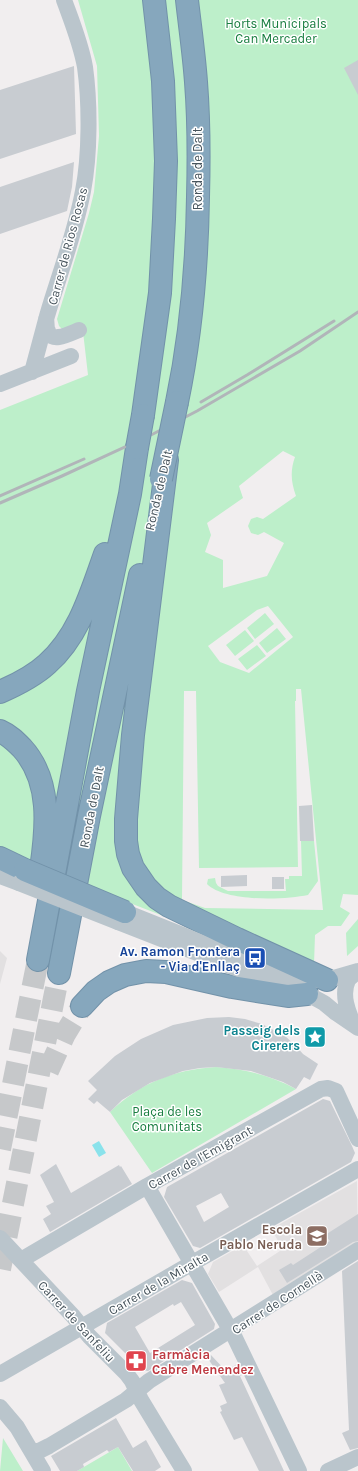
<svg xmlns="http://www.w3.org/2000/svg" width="358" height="1471" viewBox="0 0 358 1471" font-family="Karla,sans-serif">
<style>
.education{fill:#e2e0e1}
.green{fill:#bdefca;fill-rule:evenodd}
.water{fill:#8ae2eb}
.building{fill:#c8ccd1;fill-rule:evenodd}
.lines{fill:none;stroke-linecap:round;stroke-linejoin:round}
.highway-tunnel{stroke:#c6c8ca;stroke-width:22;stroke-dasharray:22 11;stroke-linecap:butt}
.highway-casing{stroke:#7292a9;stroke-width:24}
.minor{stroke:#bac5cc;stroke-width:16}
.highway{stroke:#86a7bd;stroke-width:22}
.rail{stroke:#b1b5b9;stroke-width:3}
.highway-bridge-casing{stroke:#7292a9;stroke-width:24;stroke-linecap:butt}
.minor-bridge{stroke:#bac5cc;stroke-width:16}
.highway-bridge{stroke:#86a7bd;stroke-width:22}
.labels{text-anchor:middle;stroke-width:3;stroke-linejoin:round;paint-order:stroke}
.park-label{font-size:13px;fill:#177d3f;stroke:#fff}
.street-label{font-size:13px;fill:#47545c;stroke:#fff}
.transit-label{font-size:13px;font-weight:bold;fill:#164399;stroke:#fff;text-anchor:end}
.culture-label{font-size:13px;font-weight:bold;fill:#0d838f;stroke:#fff;text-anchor:end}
.education-label{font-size:13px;font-weight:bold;fill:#785e54;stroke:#fff;text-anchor:end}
.health-label{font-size:13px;font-weight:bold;fill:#be3a42;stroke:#fff;text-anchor:start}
</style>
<rect width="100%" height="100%" fill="#f1eeef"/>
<!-- education -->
<path class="education" d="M0,951L7,958L0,984Z
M357,1181L358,1243L274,1297L258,1267L219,1292L208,1274L213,1262L243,1245L257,1266L283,1249L271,1229Z"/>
<!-- green -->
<path class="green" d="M78,0H358V895L343,894L340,907L350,913L341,926H328L315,935L314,964L179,922L91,888L51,823L50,795L0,728V410L88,375L82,323L63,330L59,326L57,319L89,213L94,192L99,136L97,66ZM283,451L295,457C290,471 291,482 296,496L263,519L257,517L251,519L248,526L251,533L258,535L264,532L284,543L267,576L223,588V560L205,552L211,535L207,523L243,498L239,486ZM268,606L293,637L249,673L220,662L208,646L257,610ZM296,689H301L323,910L205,908L182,900L184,691H196L199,868L298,867L295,701H296Z
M265,613L274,624L255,639L247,628Z
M277,628L286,639L267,653L259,643Z
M245,630L254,641L235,656L226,645Z
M257,645L266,656L247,670L238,659Z
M0,743L16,757L30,779L36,804L33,866L0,850Z
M301,841H314L318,881L308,895C284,900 225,902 207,884L208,879L215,878L216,883L218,886L228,891H286L285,879H289V876H302Z
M358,919V946L347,956L346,933Z
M216,1067C245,1069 270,1075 296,1089L152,1173L110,1112C142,1082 173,1070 216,1067Z
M3,1438L23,1471H0Z
M118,1447L132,1471H77Z"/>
<!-- water -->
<path class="water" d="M99,1141L106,1153L99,1157L92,1145Z"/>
<!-- building -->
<path class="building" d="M358,60V95L344,68Z
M74,66L76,134L0,159V90Z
M74,162L72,187L67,211L0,234V187Z
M312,805L314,841H300L299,806Z
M247,875V886L221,887V876Z
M272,877H284V889H272Z
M229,1017L245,1019L262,1024L285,1036L295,1045L303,1054L318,1064L310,1080L304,1077L296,1089L283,1082L251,1071L216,1067L200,1068L183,1071L150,1083L122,1100L110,1112L97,1101L94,1104L88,1099L97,1090L88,1081L115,1056L141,1039L173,1025L207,1018Z
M323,1099L330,1101L352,1146L355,1153L351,1162L200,1248L193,1246L164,1197L167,1187ZM221,1193L229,1207L204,1222L196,1206Z
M56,1164L71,1193L119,1165L120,1167L121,1166L132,1184L50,1232L43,1219L51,1214L46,1206L54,1202L40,1175Z
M358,1214V1241L353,1242L287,1283L279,1270L291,1263L293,1265L330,1241L325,1235Z
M358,1261V1448L350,1450L342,1433L349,1430L342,1271Z
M182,1280L192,1283L215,1324L214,1329L148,1371L142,1370L105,1333L107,1323ZM181,1302L195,1325L150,1353L135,1327L173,1304L174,1306Z
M210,1354L226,1371L237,1364L242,1375L240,1376L284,1471H259L242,1437L234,1440L220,1412L222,1411L220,1406L227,1403L219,1385L225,1383L206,1356Z
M116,1418L133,1448L146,1440L161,1467L155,1471H133L118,1447L109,1452L107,1450L83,1464L84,1467L77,1471H60L51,1456Z"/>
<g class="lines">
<!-- highway-tunnel -->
<path class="highway-tunnel" d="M48,1071L65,1034L82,1006
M0,1149L38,960
M0,1269L59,973"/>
<!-- highway casing -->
<g class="highway-casing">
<path id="highway" d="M177,402C191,335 197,266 198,197C199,159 199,120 196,82C194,54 190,27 187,0
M143,415L160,293L164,219L166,161L163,81L154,0
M167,460L133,735L126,819V841L128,854L133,868L146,887L157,898L169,906L237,939L327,980
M0,692C16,685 34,676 47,664C79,636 91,593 105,554
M0,731C9,735 15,741 22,748C52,781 47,828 41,869
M0,858L25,870
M38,960L88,691L130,494L137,448
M59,973L89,816L140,575
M82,1006L96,991L109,982L125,975L146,971L166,972L232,987L288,996L307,994"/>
</g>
<!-- minor -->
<path class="minor" d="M46,319C47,323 46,328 48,331C51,344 71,333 79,330
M32,372C37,354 42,335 47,316C59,275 75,234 83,191C90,155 90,103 85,67C81,44 72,22 64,0
M0,384L71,356
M0,876L19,883
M125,912L255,964L305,979L327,980L358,971
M118,922L251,974L296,990L313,997L324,1003L336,1013L358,1028
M354,1025C348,1012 341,995 348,980C350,977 355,974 358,971
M147,1186L235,1338L299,1471
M0,1238L73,1316L89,1336L126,1373L132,1381L141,1400L184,1471
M21,1260L147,1186L321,1089L328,1088L336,1091L358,1139
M0,1374L182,1269L358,1169
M0,1407L17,1427L43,1471
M32,1451H39L49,1446L126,1400L149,1381L358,1250
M328,1471L358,1457"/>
<!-- highway -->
<use href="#highway" class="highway"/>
<!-- rail -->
<path class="rail" d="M201,402L247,375L334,321
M0,496L84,459
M0,503L62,476L153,434L197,411L300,351L358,312"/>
<!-- highway-bridge casing -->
<g class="highway-bridge-casing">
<path id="highway-bridge" d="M137,448L143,415
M161,479L177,402
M25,870L125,912"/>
</g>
<!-- minor-bridge -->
<path class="minor-bridge" d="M19,883L118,922"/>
<!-- highway-bridge -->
<use href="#highway-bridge" class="highway-bridge"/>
</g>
<!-- icons -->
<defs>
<g id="bus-square" transform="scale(1.15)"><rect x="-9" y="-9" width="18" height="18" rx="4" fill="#1a4fb4" stroke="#fff"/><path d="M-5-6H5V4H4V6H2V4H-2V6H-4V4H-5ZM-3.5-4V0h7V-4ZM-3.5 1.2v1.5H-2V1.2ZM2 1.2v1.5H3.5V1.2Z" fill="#fff"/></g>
<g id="sight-square" transform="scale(1.15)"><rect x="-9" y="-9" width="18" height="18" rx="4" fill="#0f9aa8" stroke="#fff"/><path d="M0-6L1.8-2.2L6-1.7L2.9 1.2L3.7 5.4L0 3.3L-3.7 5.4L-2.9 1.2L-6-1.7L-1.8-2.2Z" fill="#fff"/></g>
<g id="school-square" transform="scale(1.15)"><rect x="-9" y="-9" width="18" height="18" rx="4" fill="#8d6e63" stroke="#fff"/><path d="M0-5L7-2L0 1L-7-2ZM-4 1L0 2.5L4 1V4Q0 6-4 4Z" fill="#fff"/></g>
<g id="pharmacy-square" transform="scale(1.15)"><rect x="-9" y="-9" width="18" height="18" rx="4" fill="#e0444e" stroke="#fff"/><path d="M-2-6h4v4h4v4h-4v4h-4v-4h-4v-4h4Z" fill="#fff"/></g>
</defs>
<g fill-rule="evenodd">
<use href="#bus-square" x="255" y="958"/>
<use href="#sight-square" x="315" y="1037"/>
<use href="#school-square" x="317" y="1236"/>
<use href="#pharmacy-square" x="136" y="1361"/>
</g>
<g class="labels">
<!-- park labels -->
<g class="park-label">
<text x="276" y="28">Horts Municipals<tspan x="276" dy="15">Can Mercader</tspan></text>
<text x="167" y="1116">Plaça de les<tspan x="167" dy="15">Comunitats</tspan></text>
</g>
<!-- street labels -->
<g class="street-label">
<text transform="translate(197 169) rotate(-90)" y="5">Ronda de Dalt</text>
<text transform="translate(67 246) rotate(-75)" y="5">Carrer de Rios Rosas</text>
<text transform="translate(158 490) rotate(-77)" y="5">Ronda de Dalt</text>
<text transform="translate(91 807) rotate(-79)" y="5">Ronda de Dalt</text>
<text transform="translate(200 1157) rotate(-29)" y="5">Carrer de l'Emigrant</text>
<text transform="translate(158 1283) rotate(-30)" y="5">Carrer de la Miralta</text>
<text transform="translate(277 1302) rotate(-33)" y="5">Carrer de Cornellà</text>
<text transform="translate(77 1321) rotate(47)" y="5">Carrer de Sanfeliu</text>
</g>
<!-- transit labels -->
<g class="transit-label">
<text x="240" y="956">Av. Ramon Frontera<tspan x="240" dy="15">- Via d'Enllaç</tspan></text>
</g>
<!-- culture labels -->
<g class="culture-label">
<text x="300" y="1035">Passeig dels<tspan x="300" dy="15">Cirerers</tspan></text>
</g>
<!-- education labels -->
<g class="education-label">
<text x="302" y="1234">Escola<tspan x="302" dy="15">Pablo Neruda</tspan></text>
</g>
<!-- health labels -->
<g class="health-label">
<text x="152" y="1359">Farmàcia<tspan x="152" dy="15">Cabre Menendez</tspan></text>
</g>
</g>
</svg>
